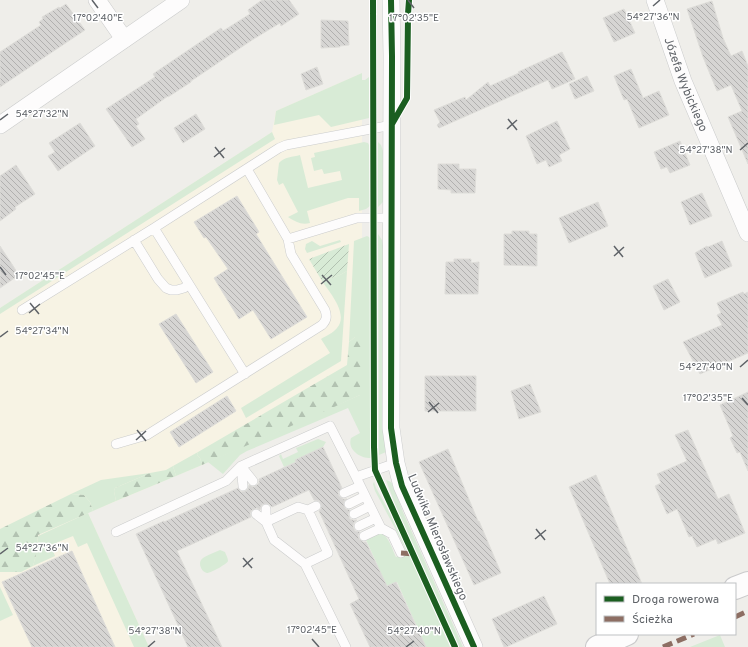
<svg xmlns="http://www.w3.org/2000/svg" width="748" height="647" viewBox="0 0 748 647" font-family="Overpass,sans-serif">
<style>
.commercial{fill:#f7f3e4}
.grass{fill:#d8ebd6}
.forest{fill:url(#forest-firs)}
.garden{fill:url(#garden-furrows)}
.building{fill:url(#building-back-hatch);stroke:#deddd9}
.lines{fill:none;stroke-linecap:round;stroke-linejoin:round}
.lane-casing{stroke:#cbcccc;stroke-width:10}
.street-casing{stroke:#cbcccc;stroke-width:18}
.secondary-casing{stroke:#cacacb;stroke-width:24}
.lane{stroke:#fdfcfc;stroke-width:9}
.street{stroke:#fdfcfc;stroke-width:17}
.secondary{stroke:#fdfcfc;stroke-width:22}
.quiet{stroke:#8d6e63;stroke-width:5;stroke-dasharray:10 5;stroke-linecap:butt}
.cycleway-casing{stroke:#fff;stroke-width:8}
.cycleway{stroke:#1b5e20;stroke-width:6}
.ticks{fill:none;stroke:#5f6368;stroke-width:1.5}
.labels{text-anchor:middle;stroke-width:3;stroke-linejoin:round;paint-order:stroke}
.street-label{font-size:12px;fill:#5f6368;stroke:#fff}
.ticks-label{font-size:10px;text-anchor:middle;fill:#5f6368;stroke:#fff;stroke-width:3;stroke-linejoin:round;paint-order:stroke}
</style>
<defs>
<pattern id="forest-firs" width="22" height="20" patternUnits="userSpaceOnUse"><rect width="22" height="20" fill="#d8ebd6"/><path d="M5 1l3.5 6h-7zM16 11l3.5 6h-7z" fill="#b2c2b1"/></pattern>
<pattern id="garden-furrows" width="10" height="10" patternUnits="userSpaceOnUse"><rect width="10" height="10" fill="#d8ebd6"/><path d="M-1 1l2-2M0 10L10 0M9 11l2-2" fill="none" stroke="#b2c2b1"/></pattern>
<pattern id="building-back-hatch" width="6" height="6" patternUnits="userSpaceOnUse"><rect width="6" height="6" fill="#d6d5d3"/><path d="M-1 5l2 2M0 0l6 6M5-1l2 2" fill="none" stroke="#b1b0af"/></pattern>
</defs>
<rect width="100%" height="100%" fill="#efeeea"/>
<!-- commercial -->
<path class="commercial" d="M362,73V334L360,395L202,465L88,513L149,647H0V308L272,132L276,111Z"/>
<!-- grass -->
<path class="grass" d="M362,73V80H365L369,77V118L331,127L319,115L274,125L276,111Z
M272,132L275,139L0,314V308Z
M364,142L368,143L369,145L370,206L366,209L359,211V198H348L307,211L310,223C301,225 296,222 288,217L298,212L283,183L279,185L277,180L279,163C284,157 293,157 300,155L308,188L342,180L340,171L324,174L322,169L314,171L311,158L315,157L314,153Z
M378,142L381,145L383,151V202L378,207Z
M378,234L382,240L383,245L386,452L379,455Z
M367,236L369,237L371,240L372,458C361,459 347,450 351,438L360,433L348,408L247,451L240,455L223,474L208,462L360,395L355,337L349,342L354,241Z
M340,240L341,242L307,253L305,249L306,244L312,241L320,246Z
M347,271L341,361L246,418L241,408L330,353L321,339C326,336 333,333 337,328C349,314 330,293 322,281L340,275Z
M318,439L326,442L323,447L296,460V462L284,467L279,456L281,454L283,459L298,452L296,448Z
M198,452L197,455L200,458L202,465L176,476L173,466Z
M150,473L115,488L114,491L116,501L93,511L90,502L84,495L71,494L101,480Z
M386,480L389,481L392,483L403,512L463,647H459L401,521Z
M374,482L376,488L391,515L404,541L450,647H426L397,582L384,587L377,564L366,540C370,538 376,534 381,534C388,534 393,551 396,557L407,552L397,532L375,491L373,484Z
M88,513L149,647H134L87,543L78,547L73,536L51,545L55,556L33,566L36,555L38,536Z
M220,550L225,552C226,555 228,558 228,561C227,564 211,573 207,573C201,572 197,562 203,558C207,555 214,553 220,550Z
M0,587L13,615L0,621Z
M720,635L725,647H690Z"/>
<!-- forest -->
<path class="forest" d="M362,334L360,395L321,413L202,465L200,458L197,455L198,452L347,365L349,342L355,337Z
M173,466L176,476L116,501L114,491L115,488L150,473L166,470Z
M71,494L84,495L90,502L93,511L38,535L36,555L33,566L21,572H0V529Z"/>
<!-- garden -->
<path class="garden" d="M349,244L347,271L340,275L322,281L309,259Z"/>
<!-- building -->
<path class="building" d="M262,0H289L299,14L281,26L280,23L252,40L191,81V82L168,97V96L136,119L139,124L136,126L145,139L132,147L106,109L155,77L153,74L221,28L223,31L250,14L248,10Z
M712,1L723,38L731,56L742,51L748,66V164L728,117L742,111L731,85L717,91L703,57L687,9Z
M66,4L85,30L0,87V52L41,25L39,22L43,19L42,17L59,7L60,8Z
M624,9L635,33L614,42L603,18Z
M321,20L348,21L349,45L340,46V47L321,48Z
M562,52L575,79L552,89L548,80L439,128L437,125L440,122L434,110L465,97L466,100L488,82L490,86L519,73L518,72Z
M317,67L323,84L306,90L301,74Z
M631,69L643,98L659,91L669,115L639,128L627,99L624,100L614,76Z
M587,76L594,91L575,99L569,84Z
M196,114L205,129L183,143L174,128Z
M557,121L570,149L559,155L562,161L549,167L546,160L537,164L526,136Z
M80,123L95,146L58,171L48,156L55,152L49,143Z
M680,141L690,165L670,173L667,167L661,169L654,152Z
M438,164H459V169H476L475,193H451V190L438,189Z
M16,165L35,194L15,207L16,209L0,221V176Z
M702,193L712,216L690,225L681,202Z
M237,196L259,232L256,234L307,317L271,339L253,310L239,319L214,278L228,269L206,237L204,238L194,222Z
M598,202L608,226L569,243L559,218Z
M512,231H529V234H537V266L504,265V234H512Z
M722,241L732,266L705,278L695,253L707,246L708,247Z
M0,246L19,275L0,288Z
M454,259H471V263L479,262L478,294H445L446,262H454Z
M668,279L680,302L664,310L653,286Z
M743,292L744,294L748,292V353L700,374L683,342L722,325L717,315L721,313L717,303Z
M176,314L213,372L196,383L159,324Z
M425,376H476V411H425Z
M530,384L541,412L519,419L511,391Z
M748,392V471L740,452L737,453L730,438L733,436L720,405Z
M227,396L236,411L179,447L170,432Z
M688,430L718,499L729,494L745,533L718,544L716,539L697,547L692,536L689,537L677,509L667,514L655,486L661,483L657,474L687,461L675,435Z
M323,447L342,488L338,492L339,496L343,499H347L344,501V506L346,509L350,510L348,514L350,519L353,520H357L354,523L353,526L355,531L360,532L358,535L359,539L363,542H366L387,586L396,582L426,647H370L350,604L359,599L319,511L321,509V504L319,501L314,500L309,490L272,507L269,504H263L261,506L260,510L257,508L252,510L250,513L251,517L177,551L222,647H188L136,534L164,521V522L238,488L241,492L246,491L248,489L249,485L254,487L257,485L259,483V479L296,462L295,460Z
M448,449L478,521H479L501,573L474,585L419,462Z
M596,475L642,584H610L569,487Z
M72,551L115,647H32L2,582Z
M544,596L557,624L506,647H504L492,619Z"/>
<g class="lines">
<!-- lane casing -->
<g class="lane-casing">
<path id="lane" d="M247,169L288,239L357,218H392
M154,228L245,374
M134,240L158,279L166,288L171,290H177L184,288L189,284
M22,310L154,228L279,148L286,145L392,125
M116,444L147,435L322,325C327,320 327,316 325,310L291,254L288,239
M356,477L381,528L392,534L401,553
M243,486L241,466L330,426L356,477L396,463
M344,493L360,486
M349,504L365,496
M266,509V522L298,507L308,510L316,506
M256,514L266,522L274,540L305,564L328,553L308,510
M354,514L370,506
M359,526L376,518
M116,532L226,481L241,466L253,481
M364,536L381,528
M305,564L346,647"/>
</g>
<!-- street casing -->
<g class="street-casing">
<g id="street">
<path d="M97,0L124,39"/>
<path d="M391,0L392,56L391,428L396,463L402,486L474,647"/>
<path id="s1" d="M655,0L683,81L748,233"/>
<path d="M0,125L181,0"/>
</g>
</g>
<!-- secondary casing -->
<g class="secondary-casing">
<path id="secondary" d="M735,588L748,583
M597,647L627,634"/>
</g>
<!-- lane -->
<use href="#lane" class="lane"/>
<!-- street -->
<use href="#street" class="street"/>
<!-- secondary -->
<use href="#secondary" class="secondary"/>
<!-- quiet -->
<path class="quiet" d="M401,553L414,554
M735,617L748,611
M663,647L694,634"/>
<!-- cycleway casing -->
<g class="cycleway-casing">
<path id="cycleway" d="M373,0L374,447L375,470L455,647
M391,0L392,56L391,428L396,463L402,486L474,647
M392,124L407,98L408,14L409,0"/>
</g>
<!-- cycleway -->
<use href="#cycleway" class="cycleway"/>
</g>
<!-- ticks -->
<path class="ticks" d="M92,0L98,8M408,0L414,8M653,6L660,0M508,119L517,130M0,120L8,114M507,129L517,120M215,147L224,158M740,150L748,143M214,157L225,148M614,246L623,257M614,256L624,247M0,267L6,275M322,275L331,285M321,284L332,275M30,303L39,314M29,313L40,304M0,337L8,331M740,367L748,360M742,398L748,405M429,402L438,413M428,412L439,403M137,430L146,441M136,440L146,431M536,529L545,540M535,539L546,530M0,554L8,548M243,558L252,568M243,567L253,558M312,639L319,647M148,647L155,641M406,647L414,641"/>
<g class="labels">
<!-- street labels -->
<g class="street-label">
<text dy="4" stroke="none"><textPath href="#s1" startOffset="90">Józefa Wybickiego</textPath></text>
<text transform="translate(438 537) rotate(67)" y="4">Ludwika Mierosławskiego</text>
</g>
</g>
<g class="ticks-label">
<text x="653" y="20">54°27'36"N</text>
<text x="98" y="21">17°02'40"E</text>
<text x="414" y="21">17°02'35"E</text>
<text x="42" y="117">54°27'32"N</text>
<text x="706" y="153">54°27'38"N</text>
<text x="40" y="279">17°02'45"E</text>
<text x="42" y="334">54°27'34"N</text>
<text x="706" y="370">54°27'40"N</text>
<text x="708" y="401">17°02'35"E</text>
<text x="42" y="551">54°27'36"N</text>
<text x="312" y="633">17°02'45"E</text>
<text x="155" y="634">54°27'38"N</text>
<text x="414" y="634">54°27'40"N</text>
</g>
<!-- legend -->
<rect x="596" y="583" width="140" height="52" fill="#ffffff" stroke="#bfc1c3"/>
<rect x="604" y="596" width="20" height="6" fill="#1b5e20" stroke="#bfc1c3"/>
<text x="632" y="603" font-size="12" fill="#5f6368">Droga rowerowa</text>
<rect x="604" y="616" width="20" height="6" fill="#8d6e63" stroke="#bfc1c3"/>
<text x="632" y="623" font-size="12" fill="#5f6368">Ścieżka</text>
</svg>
